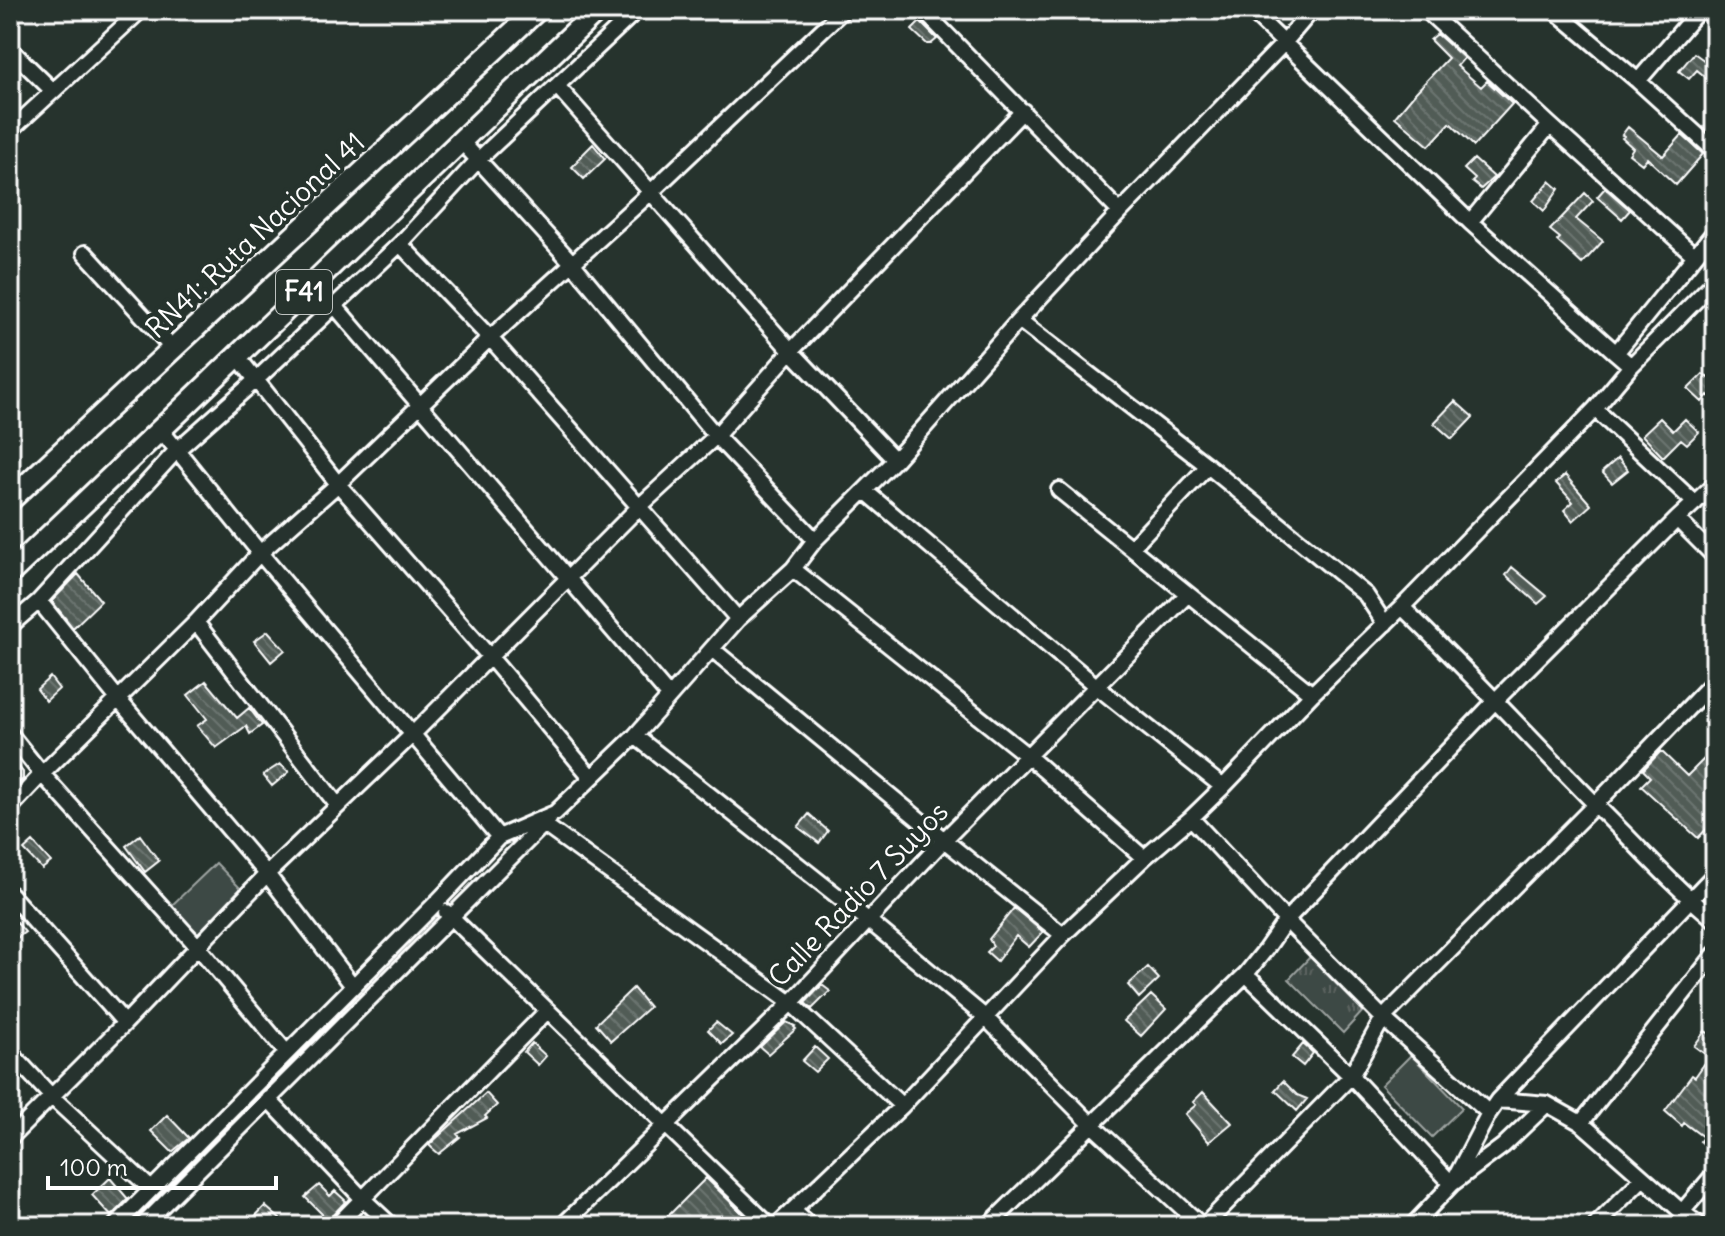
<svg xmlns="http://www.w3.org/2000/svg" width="1725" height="1236" viewBox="0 0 1725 1236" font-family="Delius,sans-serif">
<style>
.park{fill:url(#park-tufts);stroke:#9ea4a2;stroke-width:2}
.garden{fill:#3e4944;stroke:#9ea4a2;stroke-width:2}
.building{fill:url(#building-back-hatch);stroke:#fff;stroke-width:2}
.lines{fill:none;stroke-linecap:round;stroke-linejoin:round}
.minor-casing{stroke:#fff;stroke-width:20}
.primary-casing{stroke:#fff;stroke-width:26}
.minor{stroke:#26332d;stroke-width:14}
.primary{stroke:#26332d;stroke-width:20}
.labels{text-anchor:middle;stroke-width:8;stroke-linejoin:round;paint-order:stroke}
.shield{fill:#26332d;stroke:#bec2c0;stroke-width:2}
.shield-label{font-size:26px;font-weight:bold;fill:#fff}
.street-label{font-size:28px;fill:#fff;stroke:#26332d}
</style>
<defs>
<pattern id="park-tufts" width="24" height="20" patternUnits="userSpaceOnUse" patternTransform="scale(2)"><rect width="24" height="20" fill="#3e4944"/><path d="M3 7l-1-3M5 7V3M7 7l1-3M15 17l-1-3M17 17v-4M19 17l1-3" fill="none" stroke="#5b6460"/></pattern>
<pattern id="building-back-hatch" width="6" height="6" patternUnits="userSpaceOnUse" patternTransform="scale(2)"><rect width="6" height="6" fill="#515c57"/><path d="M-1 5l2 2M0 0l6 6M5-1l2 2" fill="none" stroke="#6b7470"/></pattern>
</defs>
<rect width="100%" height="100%" fill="#26332d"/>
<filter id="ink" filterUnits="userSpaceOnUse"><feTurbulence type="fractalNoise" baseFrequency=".0125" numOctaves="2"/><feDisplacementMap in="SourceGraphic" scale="16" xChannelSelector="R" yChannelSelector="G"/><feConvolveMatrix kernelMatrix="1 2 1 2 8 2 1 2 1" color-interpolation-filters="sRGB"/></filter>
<g filter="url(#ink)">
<!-- park -->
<path class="park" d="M1310,957L1363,1011L1343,1033L1289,979Z"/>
<!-- garden -->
<path class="garden" d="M216,863L242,890L198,933L171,906Z
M1411,1055L1462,1108L1432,1137L1381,1085Z"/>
<!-- building -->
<path class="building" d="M920,22L937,39L931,44H927L912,30Z
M1437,34L1464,58L1457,66L1481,87L1487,81L1512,104L1474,146L1450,123L1429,146L1395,117L1415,93L1448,58L1430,40Z
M1715,49V73L1709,80L1697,70L1689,79L1679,71L1694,53L1705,61Z
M1628,127L1663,156L1682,135L1703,154L1676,185L1647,158L1642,164L1629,154L1633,148L1622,138L1624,136L1622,135Z
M593,144L605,159L584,179L572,167L578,161L577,160Z
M1474,159L1494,177L1481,189L1472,182L1475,179L1464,169Z
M1550,181L1559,189L1544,211L1533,201Z
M1605,188L1630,210L1622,219L1597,197Z
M1585,193L1593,201L1576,219L1603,241L1582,264L1557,241L1560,238L1550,230Z
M1715,371V402L1708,395L1702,402L1688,389L1703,374L1708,378Z
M1455,401L1473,417L1452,439L1434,423Z
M1660,418L1673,431L1685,419L1699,432L1687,444L1681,439L1663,457L1642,435Z
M1618,458L1628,470L1612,483L1602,472Z
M1565,475L1591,505L1573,521L1564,510L1573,502L1556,483Z
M1512,567L1547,596L1538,604L1506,575Z
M78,574L101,601L73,628L52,601Z
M268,631L285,650L271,662L254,641Z
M50,677L59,689L46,701L37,689Z
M206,681L237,718L249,708L262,725L250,734L246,726L216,748L197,726L207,719L188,695Z
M1661,751L1687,776L1705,758L1715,767V795L1710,800L1715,805V820L1698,838L1641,786L1650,777L1643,770Z
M10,756L23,772V779L10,791Z
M280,764L289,772L272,786L263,775Z
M809,814L828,831L819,843L798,827Z
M140,835L159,861L145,872L126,846Z
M33,842L51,862L42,869L24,850Z
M1014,908L1043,932L1029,947L1016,936L997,961L987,952L993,946L989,939Z
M10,915L25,932L10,943Z
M1148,967L1159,979L1139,998L1128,985Z
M822,985L830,991L812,1009L805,1003Z
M633,988L649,1007L611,1041L596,1024Z
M1151,995L1166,1009L1141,1036L1124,1021Z
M716,1022L732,1035L722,1044L708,1030Z
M786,1022L795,1026L794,1027L796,1029L768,1054L760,1047Z
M1705,1031L1715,1037V1153L1700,1141L1703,1137L1684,1123L1682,1126L1665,1111L1692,1075L1695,1077L1709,1057L1694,1046Z
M532,1043L546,1056L538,1065L524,1052Z
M1303,1044L1313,1053L1303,1066L1292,1057Z
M815,1047L828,1059L815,1072L802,1061Z
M1283,1081L1297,1095L1307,1099L1297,1111L1275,1090Z
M1203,1092L1232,1123L1209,1142L1185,1114L1196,1105L1193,1102Z
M486,1093L497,1105L485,1116L487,1118L457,1134L460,1137L439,1154L432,1148L429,1145Z
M167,1115L189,1138L172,1152L151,1131Z
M110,1178L128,1199L111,1216L92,1195Z
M706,1178L750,1221L746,1226H658Z
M319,1185L330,1196L335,1191L346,1201L328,1220L305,1197Z
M265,1206L288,1226H246Z"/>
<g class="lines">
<!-- minor casing -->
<g class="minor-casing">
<path id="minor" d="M923,10L1120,212
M1250,10L1470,222L1616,353
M1426,10L1550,125L1694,255
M1554,10L1638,81L1715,151
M10,49L53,91
M1638,81L1699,10
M557,86L791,351L895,460
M10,131L141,10
M461,141L573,264L716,436L815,540
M1470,222L1550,125
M400,244L479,159L637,10
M85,253L173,349
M335,306L669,696
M1019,320L1208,466L1366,595L1385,624
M238,357L338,484L490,657L591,777
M1631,366L1715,281
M1595,409L1695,503
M161,430L260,553L499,837
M1059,490L1312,694
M865,491L1096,686L1223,787
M1677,519L1715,557
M1131,548L1208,466
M793,569L1029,757L1144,858
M39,601L118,699L267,874L353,986
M1402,607C1479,681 1550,760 1626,835C1655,865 1683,894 1715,920
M196,622L338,806
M10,626L39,601L177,450L257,379L400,244L490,338L738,619
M712,649L944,840L1063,935
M10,734L42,774L198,947L286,1052
M635,736L869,921L986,1018L1092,1125L1202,1226
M10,808L42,774L196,622L260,553L338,484L490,338L651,192L843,10
M1191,818L1286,920L1383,1018L1489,1113
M543,824L791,1003L902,1106
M10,894L125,1023
M446,912L770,1226
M1246,974L1351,1076L1452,1184L1503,1146L1547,1104
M10,1052L52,1097L151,1189
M268,1099L363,1199L392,1226
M1498,1100L1547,1104L1581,1123L1682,1212L1701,1226
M1581,1123L1715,954
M10,1138L125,1023L267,874L412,735L639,507L716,436L791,351L1023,111
M793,1210L810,1226
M1682,1212L1715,1173
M115,1226L437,902L499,837L555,813L635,736L738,619L793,569L815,540L895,460L1019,320L1120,212L1284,43L1312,10
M142,1226L549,819
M336,1226L547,1011
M562,1226L791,1003L944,840L1188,594
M776,1226L902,1106L1063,935L1144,858L1191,818L1223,787L1312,694L1402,607L1595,409L1631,366L1616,353L1715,231
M988,1226L1246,974L1266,949L1286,920L1495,701L1677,519L1715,484
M1204,1226L1351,1076L1383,1018L1595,805L1715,680
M1412,1226L1452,1184L1489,1113L1498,1100L1715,874
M1595,1226L1643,1178"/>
</g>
<!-- primary casing -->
<g class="primary-casing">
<path id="primary" d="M10,500L537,10
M10,573C207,387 401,197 598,10"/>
</g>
<!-- minor -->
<use href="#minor" class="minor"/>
<!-- primary -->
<use href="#primary" class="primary"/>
</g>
</g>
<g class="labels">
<!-- shield labels -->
<rect class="shield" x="276" y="270" width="56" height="44" rx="6"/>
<g class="shield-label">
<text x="304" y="301">F41</text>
</g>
<!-- street labels -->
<g class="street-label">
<text transform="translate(255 235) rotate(-43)" y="10">RN41: Ruta Nacional 41</text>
<text transform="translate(858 894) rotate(-46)" y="10">Calle Radio 7 Suyos</text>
</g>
</g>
<!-- margin -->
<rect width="1725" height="1236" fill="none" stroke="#26332d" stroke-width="40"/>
<rect x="20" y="20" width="1685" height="1196" fill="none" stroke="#fff" stroke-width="3" filter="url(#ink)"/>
<!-- scale -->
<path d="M48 1176v12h228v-12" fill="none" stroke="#ffffff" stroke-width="4"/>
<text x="60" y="1176" font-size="24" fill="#ffffff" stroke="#26332d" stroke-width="6" paint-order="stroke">100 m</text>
</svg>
